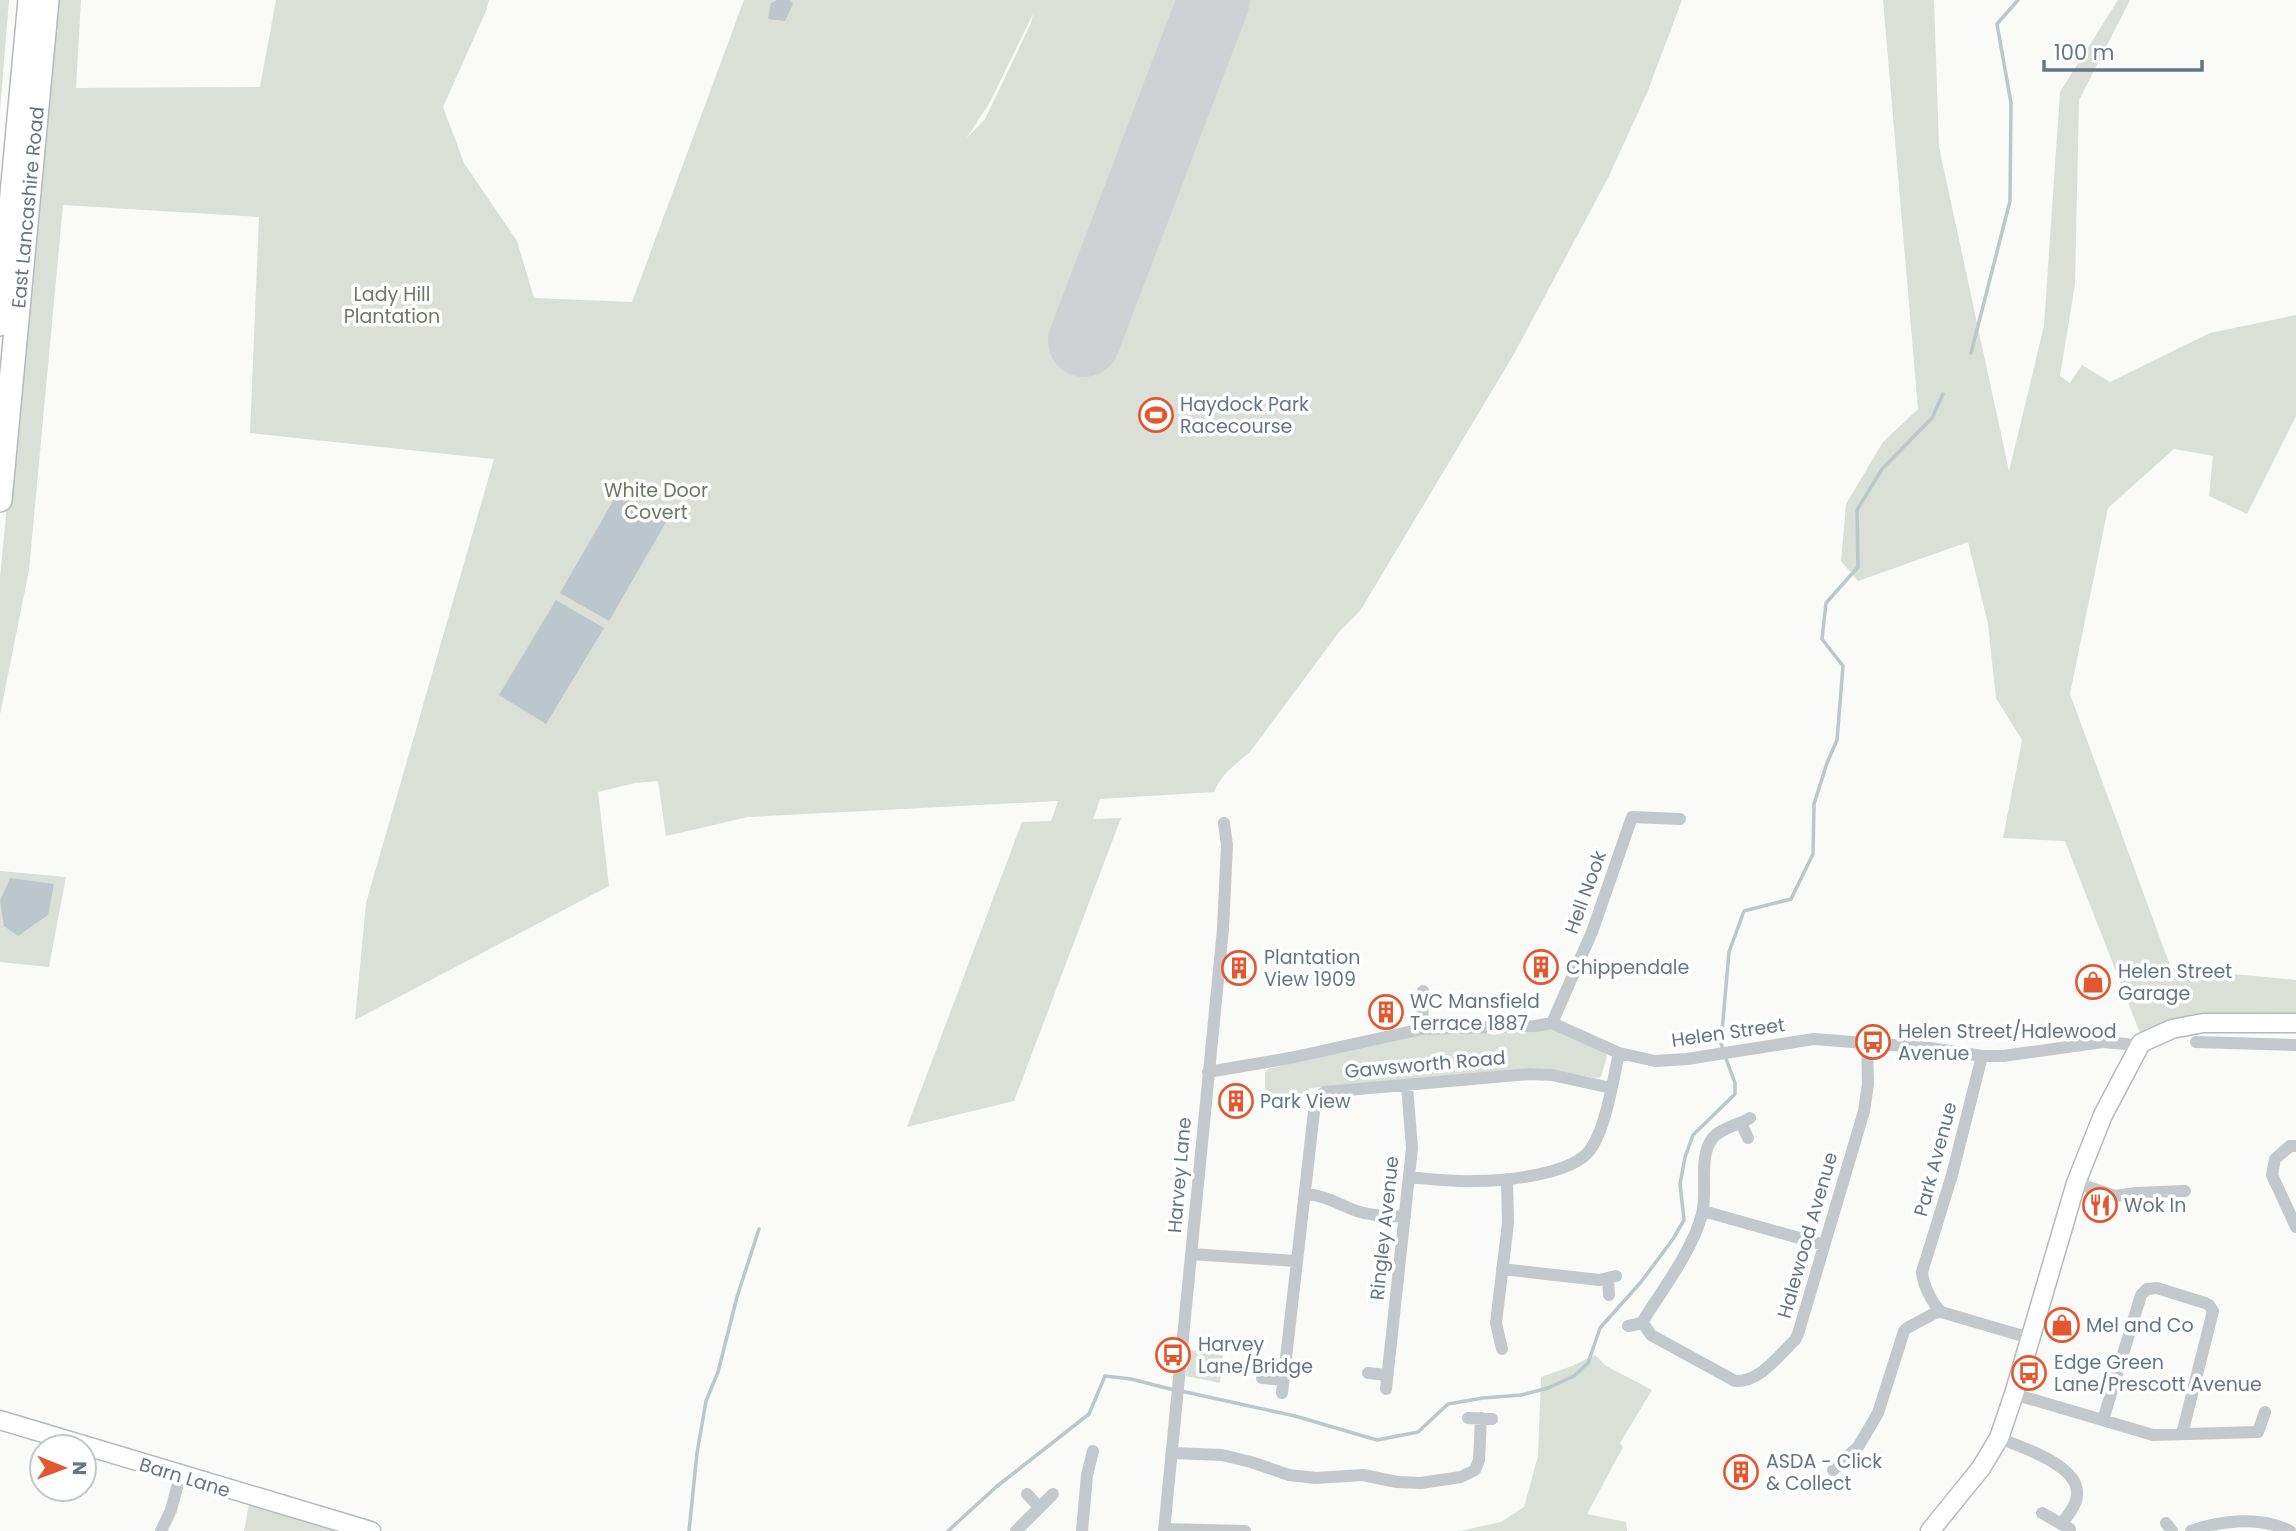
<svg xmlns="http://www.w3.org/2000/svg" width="2296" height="1531" viewBox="0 0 2296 1531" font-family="Poppins,sans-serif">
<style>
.green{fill:#dadfd7;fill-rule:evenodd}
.water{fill:#bbc7cb}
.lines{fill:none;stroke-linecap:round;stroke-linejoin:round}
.stream{stroke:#bbc7cb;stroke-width:3.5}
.runway{stroke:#ced2d4;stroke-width:72}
.secondary-casing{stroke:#b3babf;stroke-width:21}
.highway-casing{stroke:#b4b9bd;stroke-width:26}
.street{stroke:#c3c8cc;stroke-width:12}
.secondary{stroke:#fff;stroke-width:18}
.highway{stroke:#fff;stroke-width:23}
.labels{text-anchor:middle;stroke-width:7;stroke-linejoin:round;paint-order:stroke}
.street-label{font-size:19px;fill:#657683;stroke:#fff}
.park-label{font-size:19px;fill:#687a64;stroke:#fff}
.poi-label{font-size:19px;fill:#657683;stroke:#fff;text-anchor:start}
</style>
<rect width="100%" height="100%" fill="#fafaf8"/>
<!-- green -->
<path class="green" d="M0,0H9L0,111Z
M59,0H81L76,88L260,87L276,0H489L486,11L443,107L464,163L517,241L534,298L632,302L744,0H1682L1647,93L1608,178L1514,354L1360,611L1339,632L1250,752C1236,764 1221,774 1214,792L1100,799L1093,819L1121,818L1014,1101L907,1127L1022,822L1051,821L1058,801L748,817L666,836L658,781L635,783L598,792L609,886L355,1020L366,903L494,459L250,433L259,217L63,205L29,570L0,714V577L36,209ZM1033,14L1031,23L985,119L966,139L990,102Z
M1883,0H1934L1939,147L2009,471L2044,326L2060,92L2118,0H2130L2079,100L2075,284L2060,376L2070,383L2082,365L2110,382L2210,333L2296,315V416L2247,514L2209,496L2213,456L2174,449L2108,508L2070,694L2171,968L2296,980V1018L2190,1017L2140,1033L2065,841L2003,838L2022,740L1996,698L1988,624L1968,542L1858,581L1841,561L1846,504L1883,442L1918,409Z
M0,871L66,877L49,967L0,962Z
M1553,1027L1605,1053L1607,1056L1601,1077L1595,1078L1548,1069L1528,1068L1424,1080L1309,1088L1308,1096L1265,1093V1073L1268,1069L1423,1032L1474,1030L1494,1035L1513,1030L1524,1034L1535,1028Z
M1189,1350L1223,1355L1220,1383L1186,1376Z
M1595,1355L1606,1366L1652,1390L1620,1443L1623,1447L1587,1514L1626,1522L1627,1531H1460L1501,1522L1524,1507L1538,1456L1541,1377L1572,1366Z
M249,1504L335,1531H244Z"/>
<!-- water -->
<path class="water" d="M777,0H789L793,4L785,21L768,19L771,3Z
M617,494L666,522L609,621L560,593Z
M556,600L604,628L546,724L499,695Z
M10,878L54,884L48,915L18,936L4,926L0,901Z"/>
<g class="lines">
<!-- stream -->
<path class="stream" d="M1971,353L2010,201L2011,103L1997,24L2018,0
M1723,1049L1721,1043L1729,952L1744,911L1791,899L1813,854L1814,804L1827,763L1837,740L1843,666L1822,639L1826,603L1858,567L1857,510L1882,469L1932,418L1943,394
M1181,1391L1295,1416L1377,1440L1418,1432L1448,1404L1483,1398L1521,1395L1548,1388L1574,1376L1588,1363L1600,1328L1641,1282L1673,1239L1684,1220L1680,1184L1685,1157L1693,1135L1735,1094V1083L1725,1056
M689,1531L697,1453L706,1401L718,1372L737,1297L759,1229
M948,1531L996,1487L1089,1414L1105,1376L1131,1379L1174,1390"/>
<!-- runway -->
<path class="runway" d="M1084,341L1214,0"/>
<!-- secondary casing -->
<g class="secondary-casing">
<path id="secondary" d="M0,1420L371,1531
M1930,1531L1981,1468L1999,1438L2014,1394L2076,1183L2103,1115L2141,1043L2172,1029L2203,1023H2296"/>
</g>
<!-- highway casing -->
<g class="highway-casing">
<g id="highway">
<path d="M0,324L30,0"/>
<path id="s1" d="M0,500L47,0"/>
</g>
</g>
<!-- street -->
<path class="street" d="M1552,1023L1592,932L1632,817L1680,819
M1422,1029L1423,991
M2196,1042L2296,1045
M1208,1072L1290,1058L1422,1029L1535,1026L1552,1023L1619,1053L1655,1061L1687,1059L1814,1039L1930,1048L1982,1056H2003L2103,1042L2127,1044L2136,1050
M1741,1123L1748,1138
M2296,1146H2290L2275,1159L2272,1175L2296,1227
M1409,1177C1431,1179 1452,1182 1474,1181C1503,1181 1572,1175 1590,1150C1606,1128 1613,1080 1619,1053
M2076,1183L2115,1196L2136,1193L2185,1191
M1306,1194C1326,1196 1336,1203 1354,1210C1370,1216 1388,1216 1405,1217
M1703,1211L1824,1245
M1191,1254L1295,1261
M1502,1269L1599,1280L1616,1276
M1608,1278L1609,1295
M1941,1312C1932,1303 1923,1285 1922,1272L1952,1175L1982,1056
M1643,1323L1651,1335L1735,1381C1760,1382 1778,1356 1795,1340L1798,1334L1864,1111L1868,1084L1867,1042
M1628,1326L1643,1323L1644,1319C1664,1288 1693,1249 1702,1214C1708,1193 1698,1157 1712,1139C1720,1128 1739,1125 1750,1118
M1502,1349L1496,1323L1508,1223L1507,1179
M1368,1373L1387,1375
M1262,1378L1283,1380
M1386,1389L1412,1148L1407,1086
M1282,1393L1315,1103L1318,1097L1325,1092L1530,1074L1552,1075L1611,1088
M2014,1394L2153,1435L2258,1432L2265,1412
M1468,1418L1492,1419
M2103,1420L2141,1295L2147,1289L2157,1288L2205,1303L2209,1305L2213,1311L2182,1434
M1999,1438C2021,1447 2079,1465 2077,1494C2077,1505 2068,1515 2062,1523
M1172,1453L1222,1455L1251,1462L1289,1475L1316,1478L1363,1475L1397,1482L1421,1483L1461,1477L1475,1470L1479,1460L1481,1418
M1833,1470L1858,1447L1878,1413L1904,1331L1907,1328L1935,1313L1941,1312L2030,1338
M1027,1494L1039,1507
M2042,1513L2070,1529
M2166,1523L2172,1531
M1164,1529L1245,1531
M161,1531L171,1510L180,1476
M1016,1531L1053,1494
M1082,1531L1087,1475L1093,1451
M1164,1531L1223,929L1227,845L1224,823
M2191,1531C2221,1520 2261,1516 2290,1531"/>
<!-- secondary -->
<use href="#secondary" class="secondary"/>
<!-- highway -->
<use href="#highway" class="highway"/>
</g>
<!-- icons -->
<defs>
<g id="stadium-ring" transform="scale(1.75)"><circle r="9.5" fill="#fff" stroke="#e4572e" stroke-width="1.5"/><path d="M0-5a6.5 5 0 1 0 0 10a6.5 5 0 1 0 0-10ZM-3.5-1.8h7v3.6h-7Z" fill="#e4572e"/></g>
<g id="building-ring" transform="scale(1.75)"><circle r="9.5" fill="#fff" stroke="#e4572e" stroke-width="1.5"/><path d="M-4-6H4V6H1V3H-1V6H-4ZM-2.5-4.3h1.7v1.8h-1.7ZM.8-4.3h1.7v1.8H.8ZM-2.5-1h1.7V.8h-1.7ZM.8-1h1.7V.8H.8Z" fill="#e4572e"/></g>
<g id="shop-ring" transform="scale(1.75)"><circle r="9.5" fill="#fff" stroke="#e4572e" stroke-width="1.5"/><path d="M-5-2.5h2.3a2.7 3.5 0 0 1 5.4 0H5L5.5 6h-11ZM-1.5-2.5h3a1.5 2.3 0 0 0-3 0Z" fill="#e4572e"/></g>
<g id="bus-ring" transform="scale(1.75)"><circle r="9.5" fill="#fff" stroke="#e4572e" stroke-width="1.5"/><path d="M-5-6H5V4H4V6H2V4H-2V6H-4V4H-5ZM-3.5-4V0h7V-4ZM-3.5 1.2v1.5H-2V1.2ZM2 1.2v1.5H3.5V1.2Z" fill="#e4572e"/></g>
<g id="restaurant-ring" transform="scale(1.75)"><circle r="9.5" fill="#fff" stroke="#e4572e" stroke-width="1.5"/><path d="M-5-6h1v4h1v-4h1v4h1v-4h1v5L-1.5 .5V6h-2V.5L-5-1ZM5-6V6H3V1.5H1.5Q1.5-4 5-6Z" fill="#e4572e"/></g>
</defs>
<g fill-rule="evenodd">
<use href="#stadium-ring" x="1156" y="415"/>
<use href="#building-ring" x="1541" y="967"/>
<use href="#building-ring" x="1239" y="968"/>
<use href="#shop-ring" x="2093" y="982"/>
<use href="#building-ring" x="1386" y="1012"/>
<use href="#bus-ring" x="1873" y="1042"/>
<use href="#building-ring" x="1236" y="1101"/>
<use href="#restaurant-ring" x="2100" y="1205"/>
<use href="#shop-ring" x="2062" y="1325"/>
<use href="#bus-ring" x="1173" y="1355"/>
<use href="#bus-ring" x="2029" y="1373"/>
<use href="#building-ring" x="1741" y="1472"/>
</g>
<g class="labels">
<!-- street labels -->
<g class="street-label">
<text dy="7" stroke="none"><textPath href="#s1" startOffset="294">East Lancashire Road</textPath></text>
<text transform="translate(1585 892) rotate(-70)" y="7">Hell Nook</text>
<text transform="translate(1728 1032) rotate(-8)" y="7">Helen Street</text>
<text transform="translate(1425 1064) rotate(-5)" y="7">Gawsworth Road</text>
<text transform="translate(1935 1159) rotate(-75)" y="7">Park Avenue</text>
<text transform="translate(1179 1175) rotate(-85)" y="7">Harvey Lane</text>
<text transform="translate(1384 1228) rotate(-84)" y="7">Ringley Avenue</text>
<text transform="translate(1807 1235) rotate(-74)" y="7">Halewood Avenue</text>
<text transform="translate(185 1477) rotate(17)" y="7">Barn Lane</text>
</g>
<!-- park labels -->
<g class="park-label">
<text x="392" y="301">Lady Hill<tspan x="392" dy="22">Plantation</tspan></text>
<text x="656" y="497">White Door<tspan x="656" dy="22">Covert</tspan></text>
</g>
<!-- poi labels -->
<g class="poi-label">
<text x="1180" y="411">Haydock Park<tspan x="1180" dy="22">Racecourse</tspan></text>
<text x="1264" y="964">Plantation<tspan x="1264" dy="22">View 1909</tspan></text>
<text x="1566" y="974">Chippendale</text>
<text x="2118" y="978">Helen Street<tspan x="2118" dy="22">Garage</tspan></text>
<text x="1410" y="1008">WC Mansfield<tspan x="1410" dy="22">Terrace 1887</tspan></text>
<text x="1898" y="1038">Helen Street/Halewood<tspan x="1898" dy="22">Avenue</tspan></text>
<text x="1260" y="1108">Park View</text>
<text x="2124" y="1212">Wok In</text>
<text x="2086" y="1332">Mel and Co</text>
<text x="1198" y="1351">Harvey<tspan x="1198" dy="22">Lane/Bridge</tspan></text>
<text x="2054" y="1369">Edge Green<tspan x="2054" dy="22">Lane/Prescott Avenue</tspan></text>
<text x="1766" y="1468">ASDA - Click<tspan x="1766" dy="22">&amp; Collect</tspan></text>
</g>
</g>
<!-- north arrow -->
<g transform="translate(63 1468) rotate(91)"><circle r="33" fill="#ffffff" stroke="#c1c8cd" stroke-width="2"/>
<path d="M0-5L12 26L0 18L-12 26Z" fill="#e4572e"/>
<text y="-10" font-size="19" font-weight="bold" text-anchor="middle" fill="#657683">N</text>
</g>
<!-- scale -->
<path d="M2044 60v10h158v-10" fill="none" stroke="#657683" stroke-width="3.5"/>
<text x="2054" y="60" font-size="21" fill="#657683" stroke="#ffffff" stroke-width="5" paint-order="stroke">100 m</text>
</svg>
